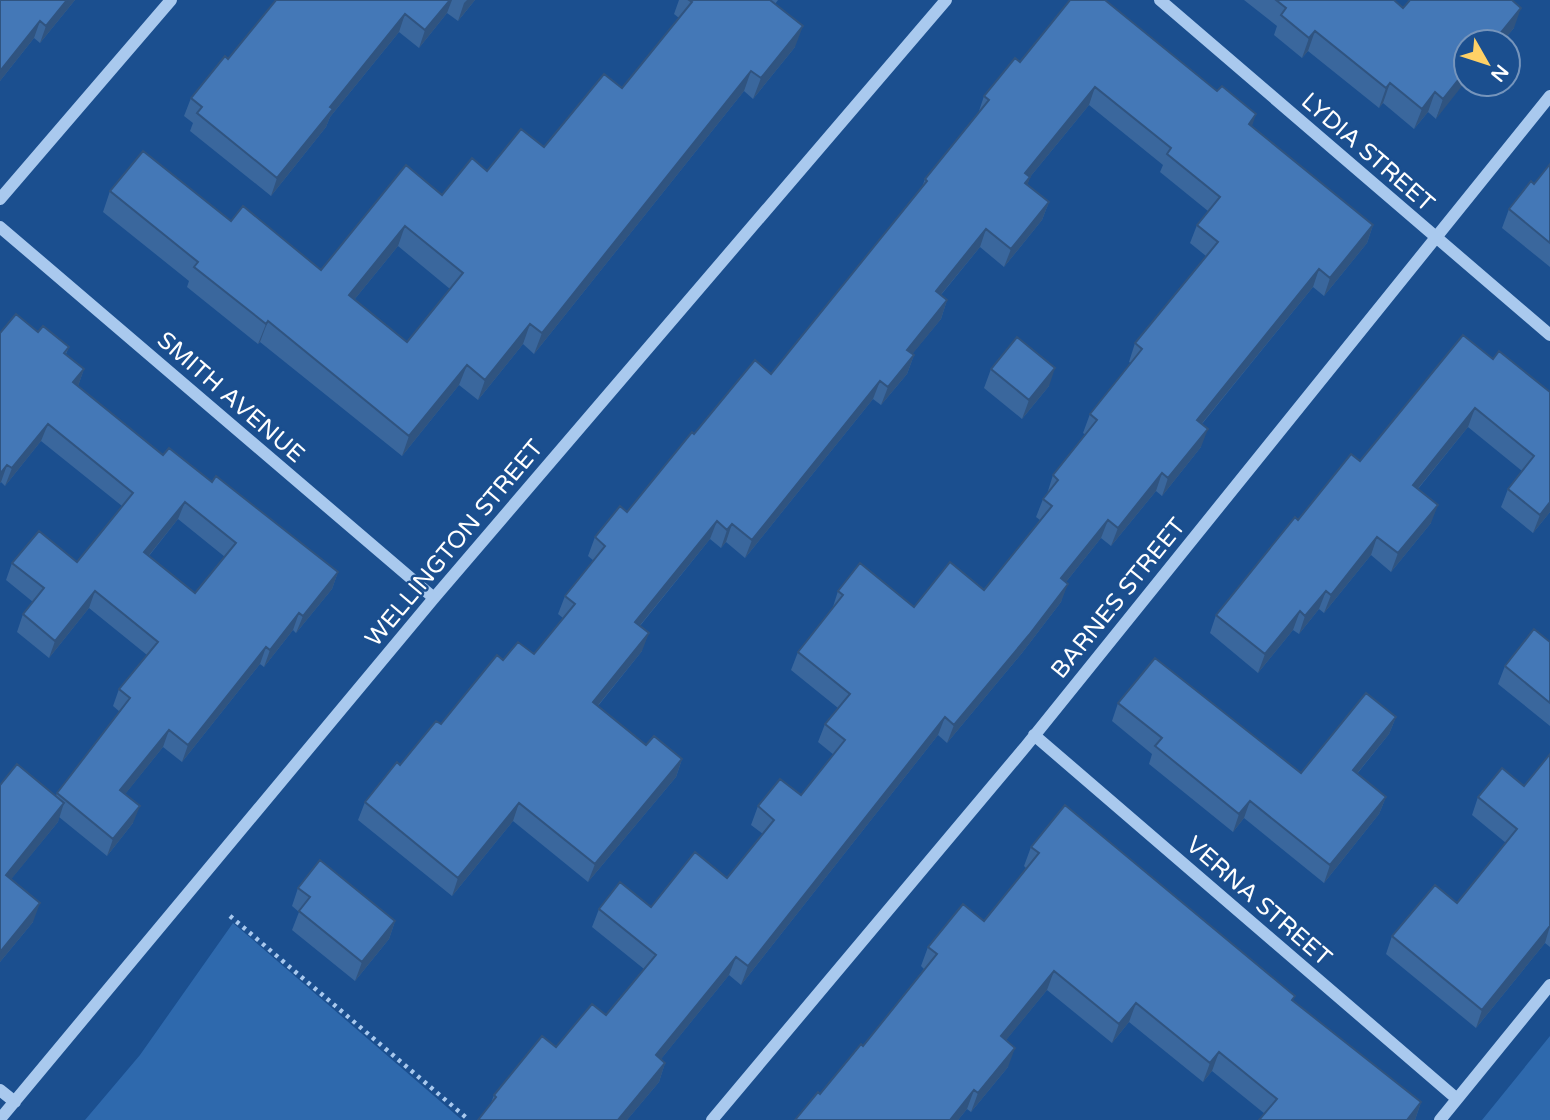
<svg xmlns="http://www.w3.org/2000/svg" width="1550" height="1120" viewBox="0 0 1550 1120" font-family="'Varela Round',sans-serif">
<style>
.green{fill:#2e69ad}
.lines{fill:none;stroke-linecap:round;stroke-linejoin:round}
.path{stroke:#a9c9ee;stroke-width:4.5;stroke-dasharray:3.5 5;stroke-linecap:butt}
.minor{stroke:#a9c9ee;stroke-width:12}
.wall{fill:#3a679d;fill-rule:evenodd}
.shaded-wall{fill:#305480}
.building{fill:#4478b7;stroke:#305480;stroke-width:2;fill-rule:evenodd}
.labels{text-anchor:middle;stroke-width:5;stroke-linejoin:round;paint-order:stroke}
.street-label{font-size:24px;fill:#fff;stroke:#1b4f8f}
</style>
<rect width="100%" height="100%" fill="#1b4f8f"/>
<!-- green -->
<path class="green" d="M233,923L246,934L462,1120H85L140,1055Z
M1550,1036V1120H1482Z"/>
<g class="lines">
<!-- path -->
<path class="path" d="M230,916L469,1120"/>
<!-- minor -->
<path class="minor" d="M1160,0L1550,335
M0,199L171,0
M0,227L434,598
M1034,735L1457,1099
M0,1090L15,1102
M0,1119L434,598L946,0
M712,1120L1026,746L1550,96
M1440,1120L1550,985"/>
</g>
<!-- wall -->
<path class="wall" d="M0,0H75L40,43L34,38L0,81Z
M276,0H475L458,21L447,13L419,48L399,32L330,117L326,127L271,196L190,131L193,123L184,116L191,98L228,59Z
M679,0H778L775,4L795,47L753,99L744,91L534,354L523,344L478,400L459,385L402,456L260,342L258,344L187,287L189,281L103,212L110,191L231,221L321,270L442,195L487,171L544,147L622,88L679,18L674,14ZM398,246L450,289L407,342L354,300Z
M1244,0H1394L1403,8L1514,28L1502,42H1466L1436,119L1428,112L1414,129L1383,103L1379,108L1308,51L1302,58L1274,35L1277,26Z
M1020,62L1252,126L1373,225L1367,243L1324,296L1313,287L1202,424L1201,447L1162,496L1156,491L1111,546L1101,538L1066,582L1061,602L1022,653L947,743L938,735L741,985L729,975L661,1059L665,1063L659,1082L627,1120H478L491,1103L494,1095L556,1047L606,1015L644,969L592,927L599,909L651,907L727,878L763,834L751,825L758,806L801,795L834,755L818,742L825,724L838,708L791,670L798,652L832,610L838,591L914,607L984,590L1040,520L1036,517L1043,499L1047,494L1053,475L1086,435L1083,433L1090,414L1131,363L1129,362L1135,343L1206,256L1190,243L1197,225L1208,211L1160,172L1163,165L1089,105L1030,177L1027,185L1049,202L1042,220L1004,267L980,247L941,295L947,300L941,319L912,354L914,355L907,374L881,405L873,399L745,558L726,542L721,548L710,539L640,626L642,651L598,706L646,745L682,759L676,777L588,882L513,821L452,896L358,820L365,802L503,660L534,654L563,618L558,614L565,596L594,561L588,556L595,537L627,512L694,434L771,374L922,187L925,179L978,114L984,96Z
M1550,164V267L1502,228L1509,209L1534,184Z
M38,332L69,347L66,354L84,369L78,386L163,455L212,482L338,572L332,589L296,633L293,630L264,667L260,664L182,762L163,747L125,794L133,823L107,856L59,817L58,822L11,879L33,922L0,962V785L56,796L57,793L120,712L113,706L119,689L147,655L89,608L49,658L17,632L23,614L33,602L6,580L12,563L77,562L122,506L41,441L5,486L1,482L0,483V333ZM178,519L225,557L195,593L149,556Z
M1493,359L1550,392V512L1533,533L1501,507L1508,489L1522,471L1468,427L1418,489L1431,523L1391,572L1371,555L1324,613L1319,609L1299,634L1293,630L1258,673L1210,633L1216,615L1298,520L1360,461Z
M991,369L1049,386L1022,419L984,388Z
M1550,642V726L1498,684L1505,666Z
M1118,703L1301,773L1396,717L1389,734L1357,774L1386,797L1379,814L1324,883L1244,818L1233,832L1149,764L1152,754L1112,721Z
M1550,754V947L1545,943L1476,1028L1386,954L1392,936L1457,903L1506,843L1472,815L1478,797L1524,786Z
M1031,847L1293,1001L1421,1102L1415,1120H1259L1265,1114L1212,1071L1203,1082L1129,1022L1112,1043L1047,990L1006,1040L1008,1067L971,1112L967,1109L958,1120H795L820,1094L863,1046L924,969L921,966L928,947L984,921L1026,868L1024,866Z
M298,888L395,921L389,939L355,981L292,930L299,912L292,906Z"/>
<!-- shaded-wall -->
<path class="shaded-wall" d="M67,0H75L40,43L46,26Z
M450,0H452L447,13L419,48L425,30Z
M467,0H475L458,21L464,3Z
M1521,8L1514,28L1502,42H1494Z
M405,14L399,32L330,117L326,127L271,196L277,178L330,107Z
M40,21L34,38L0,81V71Z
M803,26L795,47L753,99L761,78Z
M1315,31L1308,51L1302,58L1309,38Z
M1466,70V81L1436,119L1443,99Z
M751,71L744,91L534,354L542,333Z
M1390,83L1383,103L1379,108L1386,88Z
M1095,87L1089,105L1030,177L1024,195L1025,173Z
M1435,92L1428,112L1414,129L1422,109Z
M1256,114L1250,132L1249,124Z
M1049,202L1042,220L1004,267L1011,249Z
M1373,225L1367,243L1324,296L1330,278Z
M405,226L398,246L341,316L349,295Z
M986,229L980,247L929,309L936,291Z
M1319,269L1313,287L1190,438L1197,420Z
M947,300L941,319L901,368L907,350Z
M268,321L260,342L258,344L266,324Z
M530,324L523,344L478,400L485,380Z
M914,355L907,374L881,405L888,387Z
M467,365L459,385L402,456L409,436Z
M1055,368L1049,386L1022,419L1029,400Z
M84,369L78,386L73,382Z
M880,381L873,399L745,558L752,540Z
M1475,408L1468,427L1406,503L1413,485Z
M48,424L41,441L5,486L12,468Z
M1208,429L1201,447L1162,496L1168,478Z
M7,465L1,482L0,483V474Z
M1162,473L1156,491L1111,546L1118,528Z
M185,502L178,519L138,569L144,552Z
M1550,502V512L1533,533L1540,515Z
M1438,505L1431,523L1391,572L1398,553Z
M1108,520L1101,538L1054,597L1061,578Z
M717,521L710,539L628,640L635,622Z
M732,524L726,542L721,548L727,530Z
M1377,537L1371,555L1324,613L1331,595Z
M338,572L332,589L296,633L303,616Z
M1068,584L1061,602L1022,653L947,743L954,725Z
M95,591L89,608L49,658L55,641Z
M1326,591L1319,609L1299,634L1305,616Z
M1300,611L1293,630L1258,673L1265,654Z
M299,613L293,630L264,667L270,650Z
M649,633L642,651L586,720L593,702Z
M266,647L260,664L182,762L188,745Z
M945,717L938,735L741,985L748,966Z
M1396,717L1389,734L1346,787L1353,770Z
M169,730L163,747L114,808L120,790Z
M682,759L676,777L588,882L595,864Z
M1386,797L1379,814L1324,883L1330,865Z
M1250,801L1244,818L1233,832L1239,814Z
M64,803L58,822L0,893L6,875Z
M519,803L513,821L452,896L458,878Z
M140,806L133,823L107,856L113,839Z
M40,903L33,922L0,962V952Z
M395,921L389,939L355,981L362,962Z
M1550,926L1545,943L1476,1028L1482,1010Z
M736,957L729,975L649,1074L656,1055Z
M1054,971L1047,990L994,1055L1001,1036Z
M1136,1003L1129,1022L1112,1043L1119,1024Z
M1015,1048L1008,1067L971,1112L978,1093Z
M1219,1052L1212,1071L1203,1082L1210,1063Z
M665,1063L659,1082L627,1120H618Z
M974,1090L967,1109L958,1120H950Z
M1421,1102L1415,1120H1407Z"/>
<!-- building -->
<path class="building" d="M0,0H67L46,26L40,21L0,71Z
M276,0H450L425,30L405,14L330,107L333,109L277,178L197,113L202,107L191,98L225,56L228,59Z
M689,0H770L803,26L761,78L751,71L542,333L530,324L485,380L467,365L409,436L268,321L266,324L194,267L198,262L110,191L143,151L231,221L243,206L321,270L406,165L442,195L472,158L487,171L521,129L544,147L604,74L622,88L692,2ZM405,226L463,273L407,342L349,295Z
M1070,0H1105L1217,91L1222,86L1256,114L1249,124L1373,225L1330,278L1319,269L1197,420L1208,429L1168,478L1162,473L1118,528L1108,520L1061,578L1068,584L1029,635L954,725L945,717L748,966L736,957L656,1055L665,1063L618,1120H478L496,1097L494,1095L542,1036L556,1047L592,1004L606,1015L656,955L599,909L620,882L651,907L695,852L727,878L774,820L758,806L780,779L801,795L845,740L825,724L850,694L798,652L843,595L838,591L860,563L914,607L950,562L984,590L1052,506L1043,499L1058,480L1053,475L1097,420L1090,414L1142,349L1135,343L1218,242L1197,225L1220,197L1167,154L1171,148L1095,87L1025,173L1030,177L1025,183L1049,202L1011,249L986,229L936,291L947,300L907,350L914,355L888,387L880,381L752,540L732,524L727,530L717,521L635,622L649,633L593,702L646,745L654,736L682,759L595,864L519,803L458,878L365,802L397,762L400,765L436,721L441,724L497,655L503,660L518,642L534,654L575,604L565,596L605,546L595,537L620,506L627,512L692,432L694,434L755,360L771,374L927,181L925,179L989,100L984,96L1015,58L1020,62Z
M1276,0H1394L1403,8L1410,0H1512L1521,8L1495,40L1492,38L1489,42H1466V70L1443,99L1435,92L1422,109L1390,83L1386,88L1315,31L1309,38L1281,15L1286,8Z
M1550,164V243L1509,209L1531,181L1534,184Z
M16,314L38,332L43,326L69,347L64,353L84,369L73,382L163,455L169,448L212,482L216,476L338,572L303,616L299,613L270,650L266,647L188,745L169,730L120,790L140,806L113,839L57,793L130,698L119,689L158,642L95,591L55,641L23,614L44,588L12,563L39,531L77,562L133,493L48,424L12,468L7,465L0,474V333ZM185,502L236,543L195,593L144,552Z
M1463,335L1493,359L1499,351L1550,392V502L1540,515L1508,489L1534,456L1475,408L1413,485L1438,505L1398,553L1377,537L1331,595L1326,591L1305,616L1300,611L1265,654L1216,615L1295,517L1298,520L1351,454L1360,461Z
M1017,337L1055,368L1029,400L991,369Z
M1534,629L1550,642V703L1505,666Z
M1155,658L1301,773L1366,693L1396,717L1353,770L1386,797L1330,865L1250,801L1239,814L1155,746L1162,738L1118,703Z
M1550,754V926L1482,1010L1392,936L1435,885L1457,903L1517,829L1478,797L1502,768L1524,786Z
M17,764L64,803L6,875L40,903L0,952V785Z
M1065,805L1295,996L1292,1000L1421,1102L1407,1120H1259L1277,1099L1219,1052L1210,1063L1136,1003L1119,1024L1054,971L1001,1036L1015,1048L978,1093L974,1090L950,1120H795L818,1092L820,1094L861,1044L863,1046L937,954L928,947L963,904L984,921L1039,853L1031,847Z
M320,860L395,921L362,962L299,911L310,897L298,888Z"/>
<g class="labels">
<!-- street labels -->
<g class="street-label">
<text transform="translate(1368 152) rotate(41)" y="8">LYDIA STREET</text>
<text transform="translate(231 397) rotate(41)" y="8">SMITH AVENUE</text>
<text transform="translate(454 543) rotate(-50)" y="8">WELLINGTON STREET</text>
<text transform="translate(1118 598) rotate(-51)" y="8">BARNES STREET</text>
<text transform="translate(1259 901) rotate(41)" y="8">VERNA STREET</text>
</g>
</g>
<!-- north arrow -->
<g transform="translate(1487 63) rotate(129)"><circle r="33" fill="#1b4f8f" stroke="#7695bc" stroke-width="2"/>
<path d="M0-5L12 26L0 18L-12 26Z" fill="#ffd166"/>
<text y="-10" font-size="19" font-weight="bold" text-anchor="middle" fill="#ffffff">N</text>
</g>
</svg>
